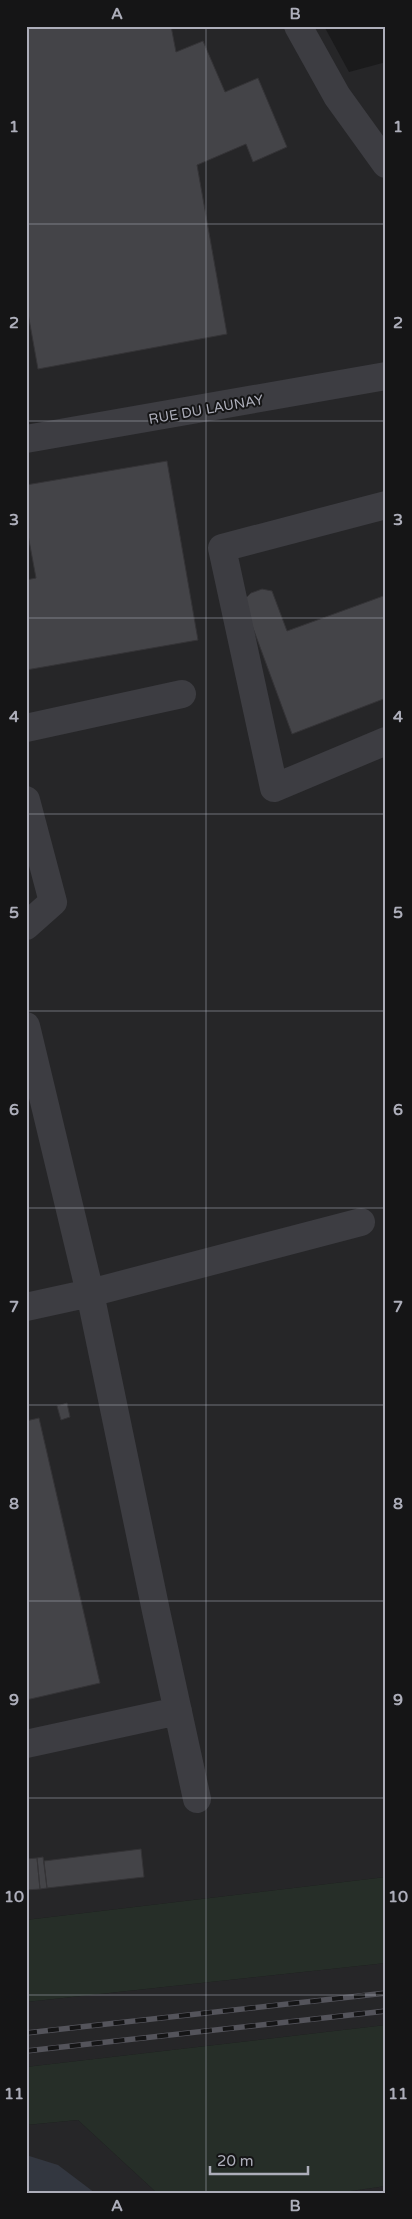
<svg xmlns="http://www.w3.org/2000/svg" width="412" height="2219" viewBox="0 0 412 2219" font-family="'Varela Round',sans-serif">
<style>
.built{fill:#262628}
.green{fill:#262e28}
.water{fill:#333740}
.building{fill:#444448;stroke:#353437}
.lines{fill:none;stroke-linecap:round;stroke-linejoin:round}
.minor{stroke:#3d3d42;stroke-width:28}
.rail-casing{stroke:#54545b;stroke-width:5.5}
.rail{stroke:#151516;stroke-width:4;stroke-dasharray:11;stroke-linecap:butt}
.grid{fill:none;stroke:#adaeba;stroke-width:1;stroke-opacity:0.55}
.labels{text-anchor:middle;stroke-width:4;stroke-linejoin:round;paint-order:stroke}
.street-label{font-size:14px;fill:#adaeba;stroke:#151516}
.neatline{fill:none;stroke:#adaeba;stroke-width:2}
.grid-label{font-size:16px;text-anchor:middle;font-weight:bold;fill:#adaeba}
</style>
<rect width="100%" height="100%" fill="#1a1a1b"/>
<!-- built -->
<path class="built" d="M26,26H324L349,72L386,62V1877L26,1920Z
M386,1963V2025L26,2067V2002Z
M78,2120L157,2193H26V2125Z
M386,2186V2193H337Z"/>
<!-- green -->
<path class="green" d="M386,1877V1963L26,2002V1920Z
M386,2025V2186L337,2193H157L78,2120L26,2125V2067Z"/>
<!-- water -->
<path class="water" d="M26,2155L58,2165L95,2193H26Z"/>
<!-- building -->
<path class="building" d="M26,26H171L176,52L203,41L225,92L258,78L287,147L253,162L246,144L197,165L227,334L38,369L26,302Z
M167,461L198,640L26,670V580L36,578L26,524V485Z
M262,589L272,591L287,631L386,595V698L292,734L243,601L251,593Z
M67,1403L70,1417L61,1420L57,1406Z
M39,1418L100,1683L26,1700V1421Z
M141,1849L144,1877L47,1888L44,1861Z
M43,1857L47,1888L40,1889L37,1858Z
M37,1858L40,1889L26,1890V1859Z"/>
<g class="lines">
<!-- minor -->
<path class="minor" d="M298,26L337,96L386,164
M26,439L386,376
M386,505L222,548L274,788L386,741
M26,728L182,694
M26,800L53,902L26,926
M26,1026L90,1293L156,1611L197,1799
M26,1307L90,1293L361,1222
M26,1744L178,1711"/>
<!-- rail casing -->
<g class="rail-casing">
<path id="rail" d="M26,2033L386,1993
M26,2051L386,2011"/>
</g>
<!-- rail -->
<use href="#rail" class="rail"/>
</g>
<!-- grid -->
<path class="grid" d="M206,26V2193M26,224H386M26,421H386M26,618H386M26,814H386M26,1011H386M26,1208H386M26,1405H386M26,1601H386M26,1798H386M26,1995H386"/>
<g class="labels">
<!-- street labels -->
<g class="street-label">
<text transform="translate(206 409) rotate(-10)" y="5">RUE DU LAUNAY</text>
</g>
</g>
<!-- border -->
<rect width="412" height="2219" fill="none" stroke="#151516" stroke-width="55"/>
<!-- scale -->
<path d="M210 2166v8h98v-8" fill="none" stroke="#adaeba" stroke-width="2.5"/>
<text x="217" y="2166" font-size="15" fill="#adaeba" stroke="#151516" stroke-width="4" paint-order="stroke">20 m</text>
<rect x="28" y="28" width="356" height="2164" class="neatline"/>
<g class="grid-label">
<text x="117" y="19">A</text>
<text x="295" y="19">B</text>
<text x="14" y="132">1</text>
<text x="398" y="132">1</text>
<text x="14" y="328">2</text>
<text x="398" y="328">2</text>
<text x="14" y="525">3</text>
<text x="398" y="525">3</text>
<text x="14" y="722">4</text>
<text x="398" y="722">4</text>
<text x="14" y="918">5</text>
<text x="398" y="918">5</text>
<text x="14" y="1115">6</text>
<text x="398" y="1115">6</text>
<text x="14" y="1312">7</text>
<text x="398" y="1312">7</text>
<text x="14" y="1509">8</text>
<text x="398" y="1509">8</text>
<text x="14" y="1705">9</text>
<text x="398" y="1705">9</text>
<text x="14" y="1902">10</text>
<text x="398" y="1902">10</text>
<text x="14" y="2099">11</text>
<text x="398" y="2099">11</text>
<text x="117" y="2211">A</text>
<text x="295" y="2211">B</text>
</g>
</svg>
